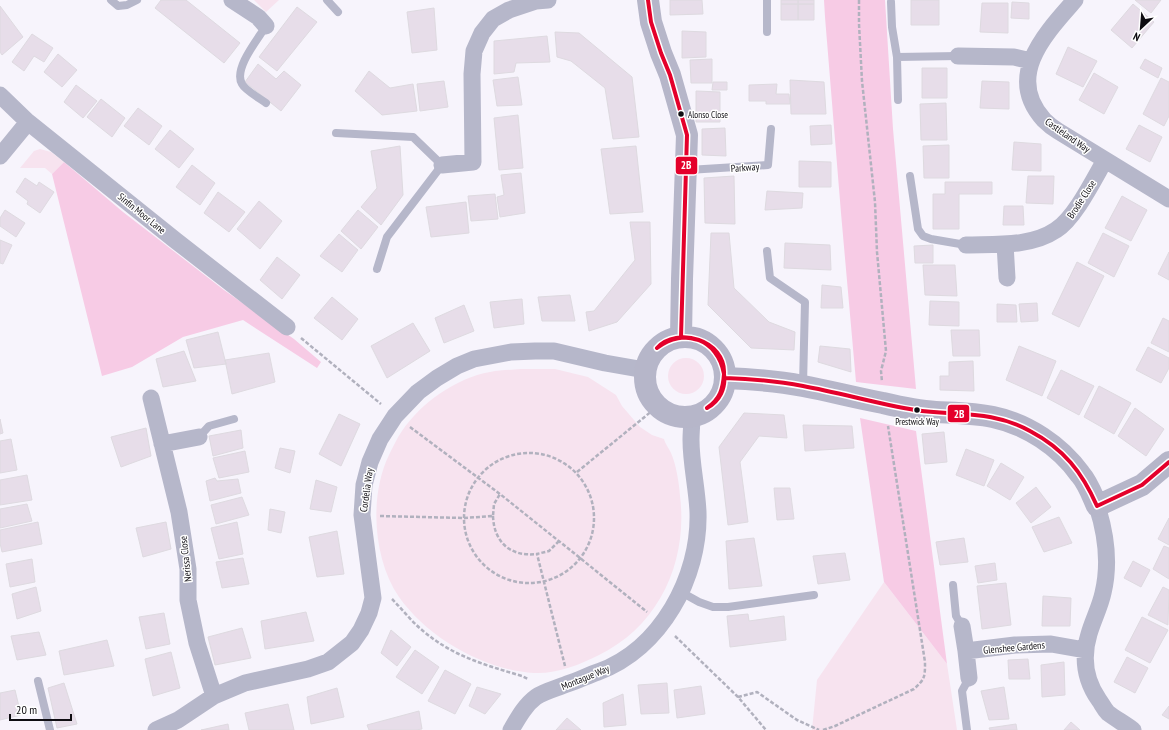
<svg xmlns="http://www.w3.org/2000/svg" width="1169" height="730" viewBox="0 0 1169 730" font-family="'PT Sans Narrow',sans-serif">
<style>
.green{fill:#f7e3ef}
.forest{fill:#f7cbe5}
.building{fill:#e7dde9;stroke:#dedae0}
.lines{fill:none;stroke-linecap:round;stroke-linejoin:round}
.path{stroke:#b1b1be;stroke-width:2.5;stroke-dasharray:4 2;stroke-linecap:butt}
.lane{stroke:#b6b7ca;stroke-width:8}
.street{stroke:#b6b7ca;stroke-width:17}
.secondary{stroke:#b6b6c9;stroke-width:22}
.bus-1-casing{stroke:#fff;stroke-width:7}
.bus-1{stroke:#e4002b;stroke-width:4}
.bus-dot{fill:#0f0d12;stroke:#fff;stroke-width:1.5}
.labels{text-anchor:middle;stroke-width:3;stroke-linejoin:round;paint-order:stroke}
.bus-label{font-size:9px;fill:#0f0d12;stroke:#fff;text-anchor:start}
.street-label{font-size:10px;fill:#0f0d12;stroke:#fff}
.line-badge{stroke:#fff;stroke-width:1.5}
.badge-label{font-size:11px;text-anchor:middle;font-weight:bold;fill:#fff}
</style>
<rect width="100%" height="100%" fill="#f7f4fc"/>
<!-- green -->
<path class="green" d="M254,0H279L266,12Z
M40,149L51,152L64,162L52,174L45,168H20L34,151Z
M668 376a18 18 0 1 1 36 0a18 18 0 1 1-36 0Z
M521,369H555L588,377L616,395L622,406L640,427L652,435L664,439C665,444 669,448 671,453C676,464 679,483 680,496C688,561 660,625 599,655C579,665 557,674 534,673C484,670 428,638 399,597C373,559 369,496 389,455C393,447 397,438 402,431C421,403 456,378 490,372C500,370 511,370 521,369Z
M884,582L947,664L957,730H812L817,680Z"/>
<!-- forest -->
<path class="forest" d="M824,0H885L893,129L916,389L856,382L841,213L825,17Z
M64,162L123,212L224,290L294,339L321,362L317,368L243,320L183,337L132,367L102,376L52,174Z
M860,418L916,431L947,664L884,582Z"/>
<!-- building -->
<path class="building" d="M161,0H186L240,43L224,63L155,8Z
M670,0H702L703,14L670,15Z
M781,0H798V4H781Z
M798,0H814V4H798Z
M911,0H939V25H911Z
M1135,0H1161L1151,13Z
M1012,2L1029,3V19L1011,18Z
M982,3H1008V33L980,32Z
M781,4H798V20H781Z
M798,4H814V20H798Z
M1133,4L1154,22L1132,48L1111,30Z
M0,6L23,37L2,55L0,52Z
M297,7L317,22L277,71L259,57Z
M434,8L437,50L412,53L407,12Z
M682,31L706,32V57L682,58Z
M555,32L579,33L632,77L639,137L613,139L605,88L571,61L557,57Z
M32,34L53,48L44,62L34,56L24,71L12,62Z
M547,36L550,62L516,63L514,72L494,74V41Z
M1068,47L1097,61L1083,87L1056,74Z
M58,54L77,70L62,87L44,72Z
M712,59V83H691L690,60Z
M1145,59L1162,68L1158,78L1140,68Z
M258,64L276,79L284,71L301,85L281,111L245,82Z
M922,68H947V98H922Z
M369,71L390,88L413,84L417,111L382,115L355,91Z
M1094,73L1118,87L1104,114L1079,100Z
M518,77L522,105L497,106L493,80Z
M1161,78L1169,82V116L1164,126L1143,114Z
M790,80L824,82L826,114H791Z
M444,81L448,107L420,111L417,84Z
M982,81L1009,82V109L980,108Z
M713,82H727V90H712Z
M777,84L776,94H789L790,104H766V101H749V85Z
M76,85L97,101L83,118L64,102Z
M696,91L720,92V122H696Z
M101,99L125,118L112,137L87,117Z
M946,103L947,140H921L920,104Z
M138,108L162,126L149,145L124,126Z
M518,115L523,168L499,170L494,118Z
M831,125L832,144L811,145L810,126Z
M1139,125L1162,137L1150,162L1126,149Z
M725,128L726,156L702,155V129Z
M170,130L194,149L179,168L155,149Z
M1014,142L1041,144V171L1012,170Z
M949,145V178H924L923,146Z
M400,146L403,195L381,225L361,207L377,188L371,151Z
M636,146L643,212L610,214L601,149Z
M799,161L831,162V187H799Z
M192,165L215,183L200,205L176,187Z
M521,173L525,213L500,217L497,197L504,195L501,175Z
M734,176L735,224L705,223L704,178Z
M1028,176H1054L1053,204L1026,203Z
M25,178L37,186L39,182L54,192L40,213L27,204L28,201L16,192Z
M945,182H992V194H959V229H933V194H945Z
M767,191L803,193L802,208L765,210Z
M218,192L245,212L229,232L204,213Z
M495,194L498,219L471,221L468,196Z
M1122,196L1147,210L1131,241L1105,228Z
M259,201L282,221L260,249L237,229Z
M466,202L469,233L431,237L426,207Z
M1004,206H1023L1024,225H1003Z
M5,210L25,223L16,237L0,226V218Z
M358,210L378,227L361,249L341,231Z
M630,222H650L651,284L617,322L589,331L586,312L594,311L635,260Z
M711,233H729L734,288L769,322L795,332L794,350L751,348L708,305Z
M1103,233L1129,246L1114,277L1088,263Z
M339,234L358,250L342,272L320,256Z
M0,240L12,245L3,264L0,263Z
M785,243L830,245L831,270L784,268Z
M933,245V263H915L914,246Z
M1169,252V280L1158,274Z
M277,257L300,275L282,299L260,280Z
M1077,262L1104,276L1079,327L1052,314Z
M923,265H955L957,296L925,295Z
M822,285L841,287L843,308H821Z
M570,295L575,321H542L538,297Z
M332,297L358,319L342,340L314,318Z
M522,299L524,324L494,328L490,302Z
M930,301L959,302V326L929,325Z
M1037,303L1038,321L1021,322L1019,304Z
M997,304L1016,305L1017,322H997Z
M464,305L474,331L444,343L435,318Z
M1163,318L1169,321V352L1151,343Z
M413,323L430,351L387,378L371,346Z
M951,330H979L980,356H953Z
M218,332L226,364L194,368L186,340Z
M820,346L850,349L851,372L818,362Z
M1019,346L1056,361L1042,396L1006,380Z
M1148,347L1169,358V368L1161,383L1136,370Z
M184,351L196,381L163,387L156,359Z
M269,353L275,382L232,394L225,360Z
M973,361L974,391L940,390V376H949V362Z
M1061,370L1094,386L1079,415L1047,398Z
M1099,386L1131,403L1114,434L1084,417Z
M1135,408L1164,429L1146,456L1118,436Z
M744,413L784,415L787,438L759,436L740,462L748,522L728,525L719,447Z
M339,414L360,424L341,466L319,454Z
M0,419L3,433L0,434Z
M803,425L852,426L854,448L805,451Z
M146,428L151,456L121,467L111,437Z
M241,430L243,448L213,456L209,436Z
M944,432L947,462L925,464L922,434Z
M11,439L17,470L0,473V441Z
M280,448L295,451L290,473L275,468Z
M966,449L994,460L984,486L956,475Z
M245,451L249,472L219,478L213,458Z
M1001,463L1024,477L1010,500L987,486Z
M27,475L32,500L0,505V480Z
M215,478L217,481L238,479L241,493L210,501L206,481Z
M316,480L337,487L331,512L310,509Z
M1036,487L1051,507L1031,523L1016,503Z
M774,488H790L794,519L777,520Z
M242,497L249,515L216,524L211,505Z
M27,504L32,521L0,528V509Z
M270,509L285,512L281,533L268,530Z
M1059,517L1072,543L1044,552L1032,527Z
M1169,518V545L1158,539Z
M38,522L42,544L2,552L0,543V530Z
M166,522L171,549L143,557L136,528Z
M237,522L243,554L219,559L211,528Z
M337,531L344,574L317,577L309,537Z
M754,538L762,586L729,589L726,541Z
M964,538L968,562L940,565L936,542Z
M1164,546L1169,548V579L1153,569Z
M845,553L850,580L818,584L813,556Z
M243,558L249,584L222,588L216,562Z
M32,559L35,582L10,587L6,564Z
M1133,561L1150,570L1141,587L1124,578Z
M995,563L997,580L978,583L975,566Z
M1006,583L1011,625L982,629L977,586Z
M36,587L41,611L17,619L12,594Z
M1163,587L1169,590L1168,625L1148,615Z
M1043,596L1071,598L1070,626H1042Z
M306,612L314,641L265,649L261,621Z
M164,613L170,644L146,649L139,617Z
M748,614L749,621L784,616L786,640L730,647L727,616Z
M1142,617L1168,630L1150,663L1125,650Z
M242,628L251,658L215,665L208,637Z
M391,630L411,647L397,666L381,653Z
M39,632L46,655L17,660L11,636Z
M107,640L114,666L64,675L59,651Z
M415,650L439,667L422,694L396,677Z
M171,652L180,688L153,696L145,659Z
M1127,657L1148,668L1135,693L1114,682Z
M1028,659L1030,679H1009L1008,660Z
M1064,662L1065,695L1042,697L1041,665Z
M445,670L471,684L455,714L428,701Z
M64,683L77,724L57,728L48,688Z
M667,683L669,713L641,714L638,685Z
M701,686L705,714L677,718L674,690Z
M477,687L501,694L485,714L469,706Z
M1004,687L1009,719L989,720L981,691Z
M337,688L344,717L311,724L307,697Z
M15,690L21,715L0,720V693Z
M623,694L626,725L604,727L603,703Z
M288,704L294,730H249L245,713Z
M1169,706V719L1162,715Z
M419,711L422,729L416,730H369L367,725Z
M567,718L581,730H556Z
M1071,722L1080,730H1064Z
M228,724L229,730H201Z
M1016,724L1017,730H990L989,728Z"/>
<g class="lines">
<!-- path -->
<path class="path" d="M859,0V24L862,81L875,202L877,252L886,351L881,371L882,382
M301,338L381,404
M410,427L500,494L580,558L647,612
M464 518a65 65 0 1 1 130 0a65 65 0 1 1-130 0Z
M577,472L658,406
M380,516L464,518L493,516L494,504L500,494
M493,516C494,543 511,557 537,554
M559,541L549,551L537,554L565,666
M392,599C402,609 411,621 422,630C452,656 485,665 522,676L528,679
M675,636L738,697L766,730
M738,697L757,692L797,720L819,730
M823,730L835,726L914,689C925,679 925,677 925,662L888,426"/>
<!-- lane -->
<path class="lane" d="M111,0L118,6L127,5L137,0
M327,0L338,12
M891,2L892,27L897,57L898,100
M767,32V0
M897,57L958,56
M266,103C259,98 245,90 242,84C233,69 258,39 266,26
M336,133L413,137L442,165L387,237L377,269
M688,170L768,165L771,129
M910,176L918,229L923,236L931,239L966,245
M767,251L770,278L805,302L803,385
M199,437L209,426L234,419
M953,585L956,616L962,626
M681,592L699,602L713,607H728L814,595
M38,681L50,730
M967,730L962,691L969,678"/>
<!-- street -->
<path class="street" d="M232,0L258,17L266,26
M1075,0C1046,33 1004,76 1044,120C1048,124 1053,128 1058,131L1169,199
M958,56L1014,57L1031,61
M0,95L28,122L175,240L287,327
M0,156L28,122
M442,165L473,162L472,74L474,51L482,33L493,19L509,10L536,1L548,0
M1005,244L1007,278
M966,245C996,244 1031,247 1056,230C1075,218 1094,179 1105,160
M151,398L179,512L188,569V600L197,643L214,696
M162,444L199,437
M1097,506C1106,534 1110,564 1103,593C1100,607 1093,620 1089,634C1082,657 1085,680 1099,700C1102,704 1104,709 1108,713C1116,719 1125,724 1133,730
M962,626L966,651
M969,678L966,651L1015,645L1051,644L1085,650
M156,730L178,720L214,696L245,683L308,669L328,662L352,643L361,630L369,613L373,598L362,515L364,485L370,462L380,439L395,416L418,392L437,378L457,366L474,359L511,352L535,351H554L605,363L645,370
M511,730C518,718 525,705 536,697C545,691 558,688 567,684C578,681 588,675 598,672C661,649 700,577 698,512C697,488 691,464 691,440C691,432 692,424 692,416"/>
<!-- secondary -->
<path class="secondary" d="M648,0L651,22L661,53L670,75L687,135L682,279L681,337
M645 377a40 40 0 1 1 80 0a40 40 0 1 1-80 0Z
M725,378C751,379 777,381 803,386C830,391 856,398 883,403C900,407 919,411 936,412C956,413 974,413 993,417C1027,424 1060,446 1080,474C1088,483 1092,495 1097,506L1142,485L1169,462"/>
<!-- bus-1 casing -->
<g class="bus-1-casing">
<path id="bus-1" d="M648,0L651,22L661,53L670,75L687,135L681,337
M657,348C677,326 726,340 724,374
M657,348C684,327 718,339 724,374
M725,378C751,379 777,381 803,386C841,393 878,404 915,410C956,416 993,410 1030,431C1064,449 1082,472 1097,506
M707,408C720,399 723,389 724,374
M707,408C720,401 726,388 724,374
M1097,506L1142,485L1169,462"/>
</g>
<!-- bus-1 -->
<use href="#bus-1" class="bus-1"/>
</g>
<!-- markers -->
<g class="bus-dot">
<circle cx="681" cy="114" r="3.5"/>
<circle cx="917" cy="410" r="3.5"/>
</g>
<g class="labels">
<!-- bus labels -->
<g class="bus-label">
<text x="688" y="118">Alonso Close</text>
<text x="917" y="425" text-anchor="middle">Prestwick Way</text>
</g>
<!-- street labels -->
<g class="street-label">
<text transform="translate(1068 135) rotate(35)" y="4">Castleland Way</text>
<text transform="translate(745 167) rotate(-4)" y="4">Parkway</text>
<text transform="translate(1081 199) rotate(-57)" y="4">Brodie Close</text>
<text transform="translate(142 213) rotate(39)" y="4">Sinfin Moor Lane</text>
<text transform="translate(366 490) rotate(-82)" y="4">Cordelia Way</text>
<text transform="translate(185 559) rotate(-96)" y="4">Nerissa Close</text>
<text transform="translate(1014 647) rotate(-5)" y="4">Glenshee Gardens</text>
<text transform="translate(585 677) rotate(-22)" y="4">Montague Way</text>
</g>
</g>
<g class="line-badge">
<rect x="675" y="156" width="23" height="19" rx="4" fill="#e4002b"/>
<rect x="947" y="404" width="23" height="19" rx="4" fill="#e4002b"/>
</g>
<g class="badge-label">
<text x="686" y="169">2B</text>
<text x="959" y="418">2B</text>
</g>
<!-- north arrow -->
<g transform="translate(1141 28) rotate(206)" stroke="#ffffff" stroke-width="3" paint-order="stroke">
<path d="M0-3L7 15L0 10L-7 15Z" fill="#0f0d12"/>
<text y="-6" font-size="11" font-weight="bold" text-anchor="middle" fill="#0f0d12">N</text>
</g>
<!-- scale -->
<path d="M10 714v6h61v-6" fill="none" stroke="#0f0d12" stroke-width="2"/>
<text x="16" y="714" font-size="12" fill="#0f0d12" stroke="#ffffff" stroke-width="3" paint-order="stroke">20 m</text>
</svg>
